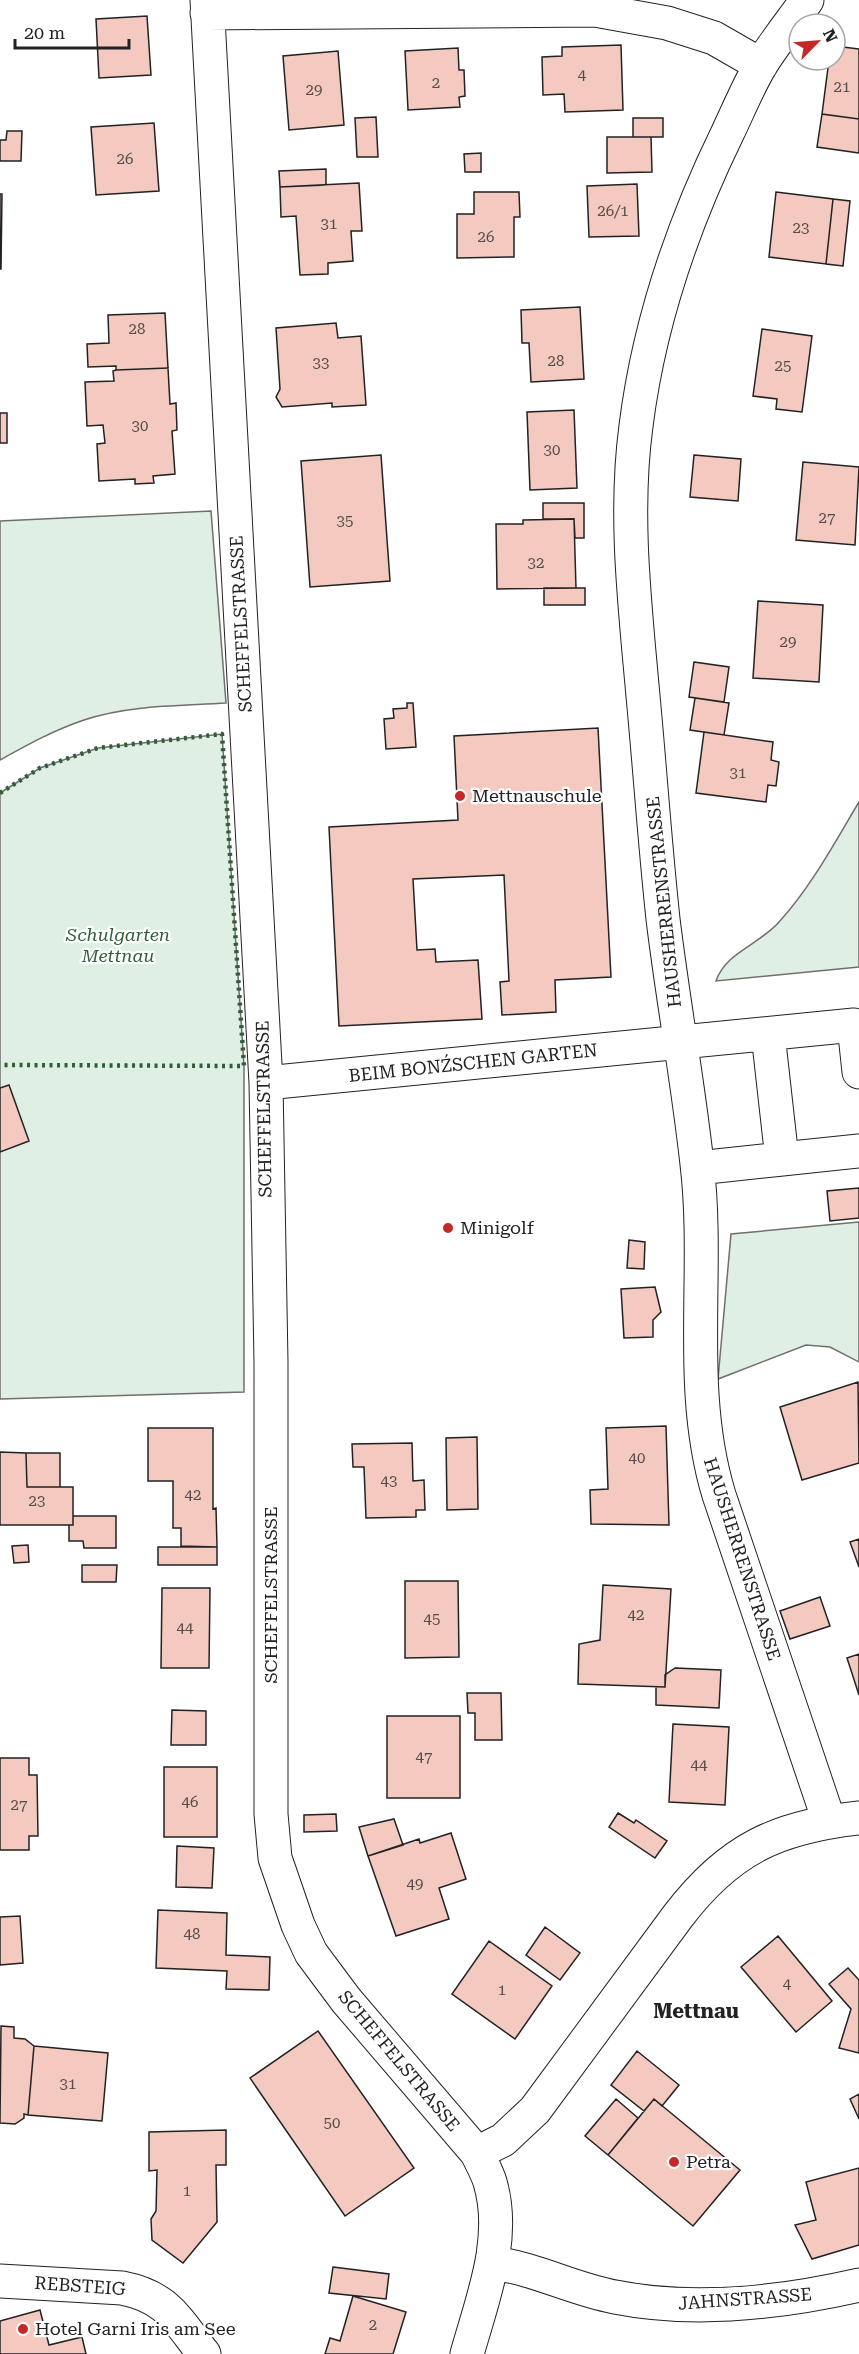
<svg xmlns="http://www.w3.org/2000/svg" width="859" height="2354" viewBox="0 0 859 2354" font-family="'Roboto Serif',serif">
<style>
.green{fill:#e0efe3;stroke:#6f6f6f;stroke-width:1.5}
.building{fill:#f3c9c0;stroke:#222;stroke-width:1.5}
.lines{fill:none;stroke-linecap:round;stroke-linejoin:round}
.minor-casing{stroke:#222;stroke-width:35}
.minor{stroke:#fff;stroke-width:33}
.hedge{stroke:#2f5e38;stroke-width:4.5;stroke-dasharray:3 4.5;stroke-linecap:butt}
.poi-dot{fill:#c62828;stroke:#fff;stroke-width:2}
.labels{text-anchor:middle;stroke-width:4.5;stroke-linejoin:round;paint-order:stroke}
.number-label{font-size:15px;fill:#564c4a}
.street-label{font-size:18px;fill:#222;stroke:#fff}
.poi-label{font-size:18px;fill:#222;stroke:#fff;text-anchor:start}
.park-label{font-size:18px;font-style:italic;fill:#2f5e38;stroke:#fff}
.neighbourhood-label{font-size:20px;font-weight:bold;fill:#222;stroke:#fff}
</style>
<rect width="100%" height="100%" fill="#fff"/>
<!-- green -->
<path class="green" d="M211,511L226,703C179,706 128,705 84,720C54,730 27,745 0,760V521Z
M222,734L244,1066V1392L0,1399V793L40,768L98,748Z
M859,802V967L716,981C726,952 759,945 779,922C811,887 835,842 859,802Z
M859,1222V1362L830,1347L806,1345L718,1379L731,1234Z"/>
<!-- building -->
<path class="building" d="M147,16L151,75L99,78L96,19Z
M621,45L623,110L565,112L564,94L543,95L542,57L562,56V47Z
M835,46L859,49V119L822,114L829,60H835Z
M458,48L459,70H464L465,96L459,97L460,107L408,110L405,51Z
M338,51L344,125L289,130L283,56Z
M822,114L859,119V153L817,147Z
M376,117L378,157H357L355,118Z
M633,118H663V137H633Z
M154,123L159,191L96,195L91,127Z
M7,131H22L21,161H0V140H6Z
M607,137H651L652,172L607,173Z
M481,153V172H465L464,154Z
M326,169V185L280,187L279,171Z
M359,183L362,231H351L353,261L328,263V274L300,275L296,216L281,217L280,187Z
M637,184L639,236L589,237L587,186Z
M474,192H519L520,217H514V257L457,258V214H474Z
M776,192L833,199L826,264L769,257Z
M0,194H2L1,269H0Z
M833,199L850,201L843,266L826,264Z
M580,307L584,379L531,382L529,343H522L521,310Z
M165,313L168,368L116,370V366L88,367L87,344L109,343L108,315Z
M336,323L338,338L361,336L366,405L332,407V403L282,407L276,397L280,389L276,328Z
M762,329L812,336L802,412L776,409L777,399L753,396Z
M168,368L170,404L176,403L177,430L172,431L175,474L153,476L154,483L135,484V479L99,481L97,444L105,443L103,425L87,426L85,382L114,381L113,371L116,370Z
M574,410L577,488L530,490L527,412Z
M0,413H7V443H0Z
M381,455L390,581L310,587L301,461Z
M694,455L741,459L738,501L690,497Z
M803,462L859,467L855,545L796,540Z
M543,503H584V538H575L574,519H543Z
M574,519L576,588L497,589L496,524H523V520Z
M544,588H585V605H544Z
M758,601L823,605L819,682L753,678Z
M694,662L729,667L724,702L689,697Z
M695,698L729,703L724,735L690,730Z
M407,703H413L416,747L386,749L384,719L394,718L393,709L407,708Z
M598,728L611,977L555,980L556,1012L502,1015L500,982L509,981L504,875L413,879L417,950L435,949L436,962L478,960L482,1019L339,1026L329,827L458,820L454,736Z
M704,732L773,742L771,760L779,762L776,786L768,785L766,802L696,793Z
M9,1085L29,1141L0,1152V1088Z
M859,1188V1218L830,1221L827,1191Z
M629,1240L645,1242L644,1269L627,1268Z
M655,1287L661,1312L653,1320V1337L624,1338L621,1289Z
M858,1382L859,1463L802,1480L780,1407Z
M666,1426L669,1525L591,1524L590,1490L608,1489L606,1428Z
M148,1428H213V1509L216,1508L217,1547L181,1546V1528H173V1481H148Z
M477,1437L478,1509L447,1510L446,1438Z
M412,1443L413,1481L424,1480L425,1510H416V1517L366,1518L364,1467H353L352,1444Z
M0,1452L26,1453L27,1487H73V1525H0Z
M26,1453H60V1487H27Z
M73,1516H116V1548H84L83,1541H69V1525H73Z
M859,1539V1567L850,1542Z
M28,1545L29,1562L14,1563L12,1546Z
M158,1547H217V1565H158Z
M82,1565H117L116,1582H82Z
M405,1581H458L459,1657L405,1658Z
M603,1585L671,1589L665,1687L578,1684L579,1644L600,1640Z
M162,1588H210L209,1668H161Z
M820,1597L830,1626L790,1639L780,1611Z
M859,1654V1695L847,1658Z
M675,1668L721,1670L719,1708L656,1705V1687H665V1675Z
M467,1693H501L502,1740H475V1713H468Z
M172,1710L206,1711V1745H171Z
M387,1716H460V1798H387Z
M673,1724L729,1727L725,1805L669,1802Z
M0,1758H29V1775H37L38,1836H29V1850H0Z
M164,1767H217V1837H164Z
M618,1813L634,1823L636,1820L667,1841L655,1858L609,1827Z
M336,1814L337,1831L304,1832V1815Z
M394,1819L403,1845L368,1856L359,1827Z
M451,1833L466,1879L439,1888L449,1919L396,1936L368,1856L419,1839L420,1843Z
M177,1846L214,1848L212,1888L176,1887Z
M158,1910L227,1913L226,1955L270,1957L269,1990L226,1989L227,1971L156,1968Z
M20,1916L23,1963L0,1965V1917Z
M545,1927L580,1953L560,1980L526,1955Z
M778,1936L832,2001L796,2032L741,1967Z
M489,1941L552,1986L515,2039L452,1994Z
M848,1968L859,1980V2053L839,2048L851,2009L829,1984Z
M1,2026L14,2027V2038L25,2039L34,2046L28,2115L24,2114V2118L15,2124L0,2123Z
M318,2031L414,2168L345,2216L250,2078Z
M34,2046L108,2053L102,2121L28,2115Z
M637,2051L679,2085L662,2106L654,2099L644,2111L611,2085Z
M859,2094V2119L850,2099Z
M616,2099L638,2118L608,2155L585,2136Z
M654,2099L740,2170L693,2226L608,2155Z
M226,2130V2165H216L217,2222L183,2263L152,2240L151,2219L156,2211L157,2170L149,2171V2132Z
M859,2168V2245L812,2259L795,2225L816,2220L806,2182Z
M333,2267L389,2274L386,2299L329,2293Z
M353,2296L406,2312L393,2354H325L330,2338L340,2341Z
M40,2310L49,2345L82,2337L86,2354H0V2321Z"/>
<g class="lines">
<!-- minor casing -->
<g class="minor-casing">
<path id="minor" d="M207,0L266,1083L271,1362V1814L275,1858L298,1925L311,1953L346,2000L477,2153
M807,0C792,21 776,41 762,63C749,84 739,109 728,132C682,226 649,322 636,426C624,515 635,606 643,696C650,770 655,845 663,919C673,1001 688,1082 697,1164C710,1274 686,1387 719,1495L829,1821
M207,13L595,10L667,23L714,38L761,65
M768,1034L782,1159L859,1151
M266,1083L854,1025L859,1072
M698,1168L782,1159
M492,2263C535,2268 572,2289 615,2297C695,2313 780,2303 859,2285
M0,2281L122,2288C168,2297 177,2320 204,2354
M467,2354C482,2300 507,2239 490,2182C487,2172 481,2162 477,2153L503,2140L535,2110L678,1916C729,1849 777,1827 859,1818"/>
</g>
<!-- minor -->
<use href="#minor" class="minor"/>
<!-- hedge -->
<path class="hedge" d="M0,793L40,768L98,748L222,734L244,1066L0,1065"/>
</g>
<!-- markers -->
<g class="poi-dot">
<circle cx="460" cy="796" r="6"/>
<circle cx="448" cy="1228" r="6"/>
<circle cx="674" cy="2162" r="6"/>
<circle cx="23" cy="2329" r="6"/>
</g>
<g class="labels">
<!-- number labels -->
<g class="number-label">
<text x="582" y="80">4</text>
<text x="436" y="88">2</text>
<text x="842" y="92">21</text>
<text x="314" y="95">29</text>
<text x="125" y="164">26</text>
<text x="613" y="216">26/1</text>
<text x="329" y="229">31</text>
<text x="801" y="233">23</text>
<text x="486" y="242">26</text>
<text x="137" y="334">28</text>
<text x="556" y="366">28</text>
<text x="321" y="368">33</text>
<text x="783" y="371">25</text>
<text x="140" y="431">30</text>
<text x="552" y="455">30</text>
<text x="827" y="523">27</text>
<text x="345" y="526">35</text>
<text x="536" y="568">32</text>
<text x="788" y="647">29</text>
<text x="738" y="778">31</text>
<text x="637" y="1463">40</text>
<text x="389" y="1486">43</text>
<text x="193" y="1500">42</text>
<text x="37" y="1506">23</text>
<text x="636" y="1620">42</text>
<text x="432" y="1624">45</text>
<text x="185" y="1633">44</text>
<text x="424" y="1762">47</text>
<text x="699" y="1770">44</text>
<text x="190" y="1807">46</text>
<text x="19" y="1810">27</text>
<text x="415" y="1889">49</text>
<text x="192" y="1939">48</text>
<text x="787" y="1989">4</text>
<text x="502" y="1995">1</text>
<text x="68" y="2089">31</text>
<text x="332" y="2128">50</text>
<text x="187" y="2196">1</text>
<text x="373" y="2330">2</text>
</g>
<!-- street labels -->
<g class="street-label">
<text transform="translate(241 624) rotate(-93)" y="6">SCHEFFELSTRASSE</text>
<text transform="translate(664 902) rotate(-96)" y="6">HAUSHERRENSTRASSE</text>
<text transform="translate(473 1063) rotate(-6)" y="6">BEIM BONZ´SCHEN GARTEN</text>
<text transform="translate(264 1109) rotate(-91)" y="6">SCHEFFELSTRASSE</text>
<text transform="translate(742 1559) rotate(72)" y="6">HAUSHERRENSTRASSE</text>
<text transform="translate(271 1595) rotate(-90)" y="6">SCHEFFELSTRASSE</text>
<text transform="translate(399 2061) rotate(50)" y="6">SCHEFFELSTRASSE</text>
<text transform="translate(80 2286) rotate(4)" y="6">REBSTEIG</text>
<text transform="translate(745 2299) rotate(-4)" y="6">JAHNSTRASSE</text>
</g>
<!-- poi labels -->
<g class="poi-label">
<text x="472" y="802">Mettnauschule</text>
<text x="460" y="1234">Minigolf</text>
<text x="686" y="2168">Petra</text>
<text x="35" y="2335">Hotel Garni Iris am See</text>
</g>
<!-- park labels -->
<g class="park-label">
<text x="118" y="941">Schulgarten<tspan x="118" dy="21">Mettnau</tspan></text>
</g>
<!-- neighbourhood labels -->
<g class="neighbourhood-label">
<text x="696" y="2018">Mettnau</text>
</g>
</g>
<!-- north arrow -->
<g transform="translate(817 42) rotate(65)"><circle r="28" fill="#ffffff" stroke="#a7a7a7" stroke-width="1.5"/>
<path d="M0-4.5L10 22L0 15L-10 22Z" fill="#c62828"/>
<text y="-9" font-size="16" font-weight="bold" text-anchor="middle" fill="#222222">N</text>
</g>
<!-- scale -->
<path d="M15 39v9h114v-9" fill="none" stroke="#222222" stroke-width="3"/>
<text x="24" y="39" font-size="18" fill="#222222" stroke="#ffffff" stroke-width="4.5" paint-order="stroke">20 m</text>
</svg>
